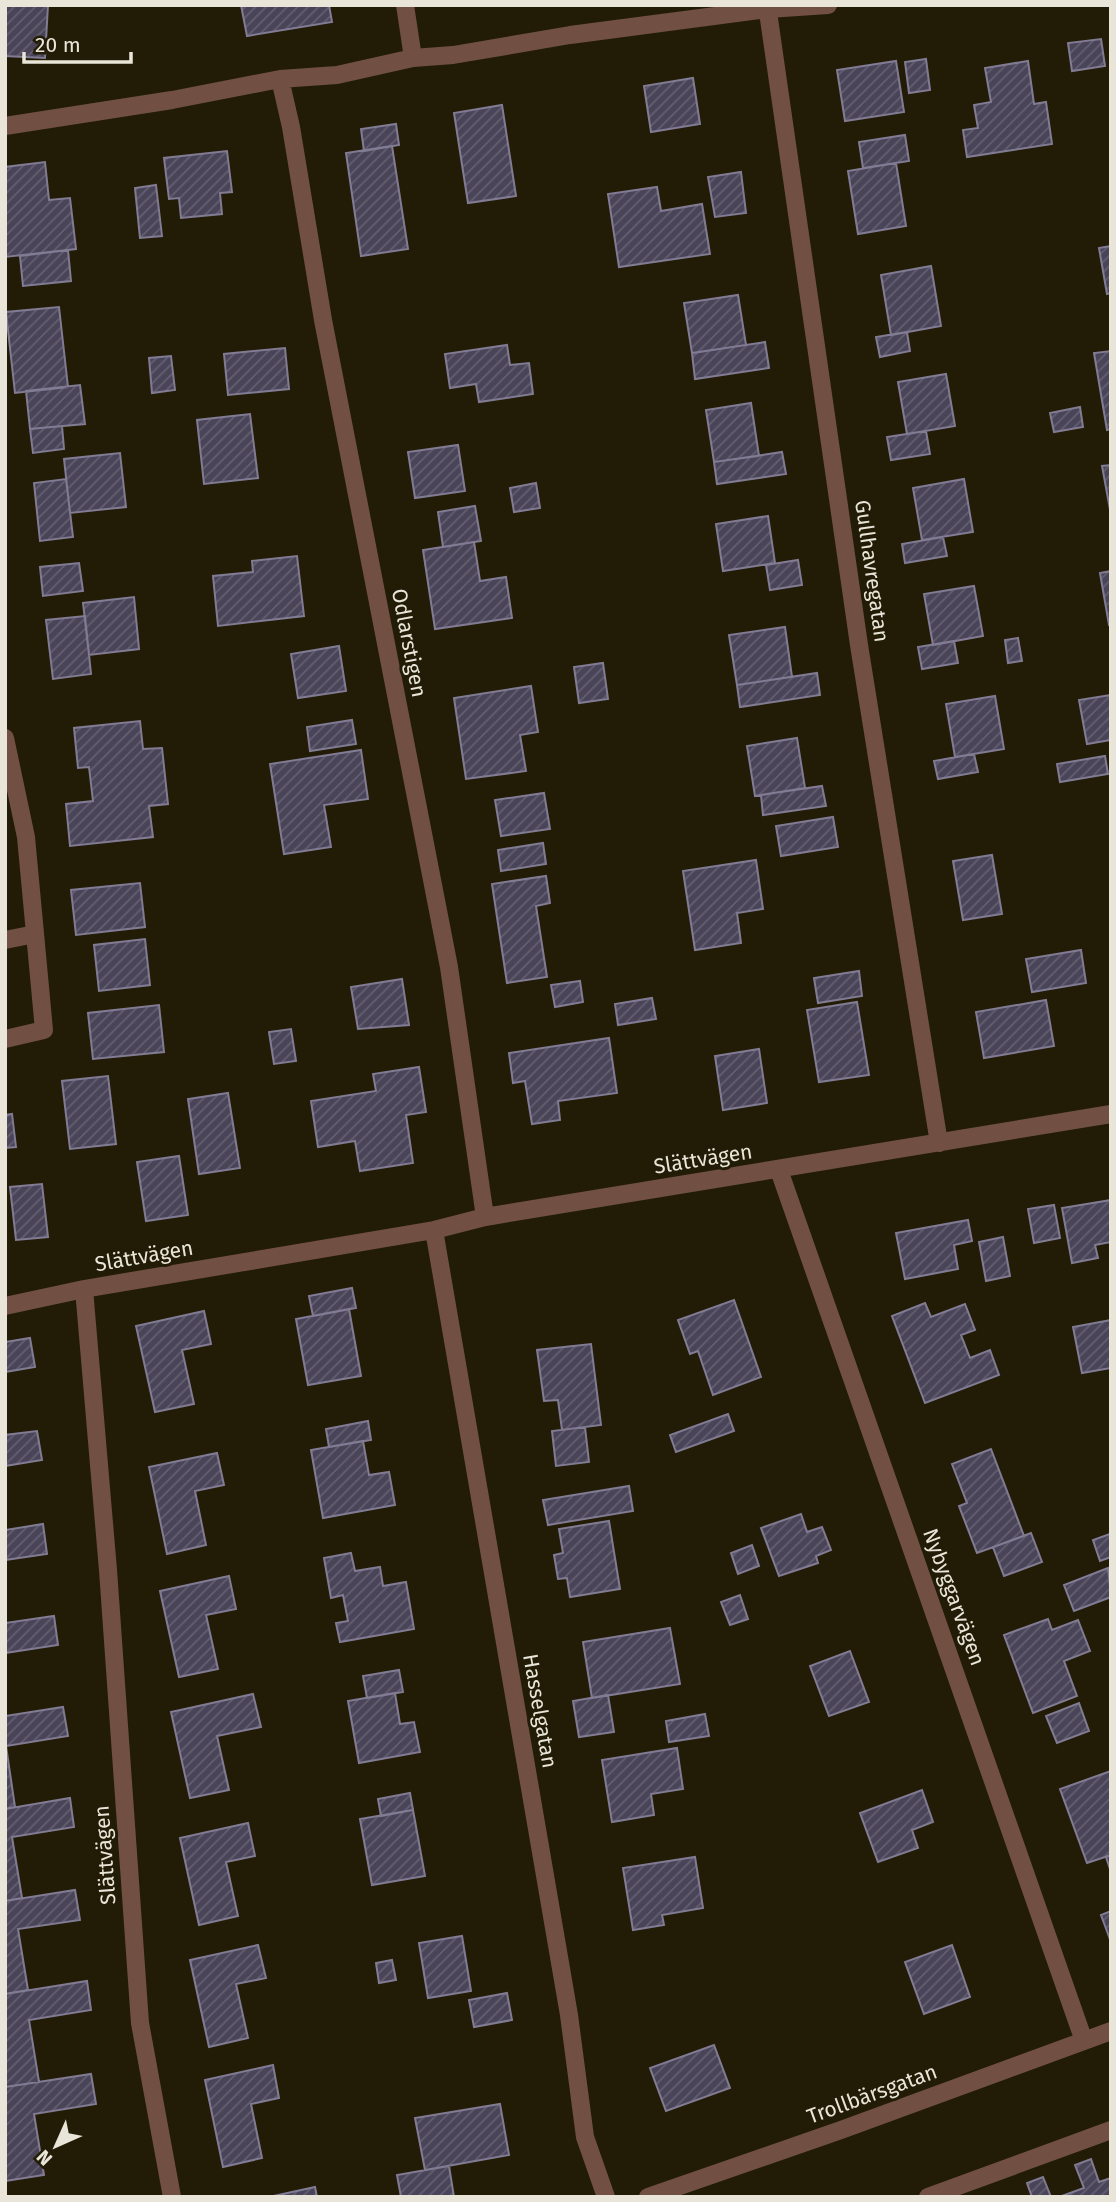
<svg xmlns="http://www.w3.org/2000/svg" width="1116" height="2202" viewBox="0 0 1116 2202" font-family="'Fira Sans',sans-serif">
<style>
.building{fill:url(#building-hatch);stroke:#817b93;stroke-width:2}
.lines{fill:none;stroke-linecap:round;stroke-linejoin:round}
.minor{stroke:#715043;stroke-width:18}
.labels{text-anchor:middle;stroke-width:6;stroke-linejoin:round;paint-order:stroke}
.street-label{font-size:21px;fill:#e9e6d9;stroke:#221c07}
</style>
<defs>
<pattern id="building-hatch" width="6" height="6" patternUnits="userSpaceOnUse" patternTransform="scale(1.75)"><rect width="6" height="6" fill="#4a4459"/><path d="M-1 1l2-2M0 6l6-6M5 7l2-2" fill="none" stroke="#645f70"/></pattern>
</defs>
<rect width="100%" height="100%" fill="#221c07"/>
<!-- building -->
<path class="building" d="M5,5H48L45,58L5,56Z
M241,5H329L332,22L247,36Z
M1101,39L1105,66L1072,71L1068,43Z
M926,59L930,90L909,93L905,62Z
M896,61L904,112L845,121L837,70Z
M1028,61L1034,104L1046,102L1052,144L967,157L963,130L978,128L974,105L991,102L985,68Z
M693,78L700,124L651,132L644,86Z
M502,105L516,196L468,203L454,113Z
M396,124L399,145L364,151L361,129Z
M905,135L909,161L863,168L859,142Z
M392,146L408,249L361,256L346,153Z
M227,151L232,192L220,193L222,214L181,218L179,198L169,199L164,158Z
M45,162L49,200L70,198L76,249L5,257V167Z
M896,163L906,226L858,234L848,171Z
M741,172L746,213L715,217L708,177Z
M156,185L162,236L140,238L135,188Z
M657,187L661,211L702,204L710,254L619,267L608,194Z
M1111,246V293L1107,294L1099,248Z
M68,250L71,281L23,286L20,256Z
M931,266L941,326L891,335L881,275Z
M738,295L746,345L692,353L684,303Z
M59,307L68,387L15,393L6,312Z
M907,332L910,351L880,357L876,337Z
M765,342L769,368L695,379L692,353Z
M507,345L510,365L529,363L533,394L479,402L476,384L450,388L445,354Z
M285,348L289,389L228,395L224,354Z
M1111,351V429L1107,430L1094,353Z
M171,356L175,390L152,393L149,358Z
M946,374L955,426L907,434L898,382Z
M80,385L85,424L30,429L26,391Z
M751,403L759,456L714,462L706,410Z
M1080,407L1083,427L1054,432L1050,413Z
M250,414L258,478L204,484L197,420Z
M62,426L64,449L33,453L30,429Z
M926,431L930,454L891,460L887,437Z
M458,445L465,491L415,498L408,452Z
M782,452L786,474L717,484L714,462Z
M120,453L126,507L70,513L64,459Z
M1111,465V515L1102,466Z
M66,479L73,537L40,541L34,483Z
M964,479L973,532L922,540L913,488Z
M536,483L540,508L514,512L510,488Z
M475,506L481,541L443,547L438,512Z
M768,516L775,563L723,571L716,524Z
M943,537L947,556L905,563L902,544Z
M474,542L480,581L506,577L512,618L435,629L423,550Z
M297,556L304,616L218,626L213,576L253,572L252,561Z
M798,560L802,585L770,590L766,565Z
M79,563L83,591L43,596L40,567Z
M1111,571V625H1109L1100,573Z
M974,586L983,636L933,645L924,594Z
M134,597L139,649L89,655L83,603Z
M85,616L91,674L53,679L46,620Z
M785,627L792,677L737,685L729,635Z
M1018,638L1022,661L1008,663L1005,640Z
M954,641L958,663L922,669L918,647Z
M339,646L346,691L298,698L291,654Z
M603,663L608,699L579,703L574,667Z
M817,673L820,695L740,707L737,685Z
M531,686L538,732L520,735L526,771L466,779L454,698Z
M1111,695V740L1087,744L1079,700Z
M995,696L1004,749L955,757L946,704Z
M352,720L356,744L310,751L307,727Z
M140,721L143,749L162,748L168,804L149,806L153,837L70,846L66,804L93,801L89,767L78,768L74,728Z
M797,738L805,788L755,796L747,746Z
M361,750L368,799L324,805L331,847L284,854L270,764Z
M974,754L978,772L938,779L934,761Z
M1105,756L1108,774L1060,782L1057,764Z
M822,786L826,806L763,815L761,795Z
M544,793L550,829L501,836L495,800Z
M833,817L838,847L781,856L776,826Z
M543,843L546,864L501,871L498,850Z
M992,855L1002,914L963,920L953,861Z
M756,860L763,909L737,913L741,943L695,950L683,871Z
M546,876L550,903L536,906L547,977L507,983L492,884Z
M140,883L145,927L76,935L71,890Z
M145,939L150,985L99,991L94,945Z
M1081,950L1086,983L1032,992L1026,959Z
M859,971L862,996L818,1003L814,978Z
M402,979L409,1025L358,1029L351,987Z
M580,981L583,1002L555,1007L551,985Z
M652,998L656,1019L618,1025L615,1004Z
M1046,1000L1054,1046L984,1058L976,1012Z
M857,1002L869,1075L819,1082L807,1010Z
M159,1005L164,1052L93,1059L88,1013Z
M291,1029L296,1061L274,1064L269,1032Z
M609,1038L617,1093L558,1101L560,1120L532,1124L525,1081L513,1083L509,1053Z
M759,1049L767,1103L723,1110L715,1056Z
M419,1067L426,1112L406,1115L413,1163L360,1171L355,1141L318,1147L311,1101L376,1091L373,1074Z
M108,1076L116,1144L70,1149L62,1081Z
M228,1093L240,1168L199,1174L188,1099Z
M12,1114L16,1147L5,1148V1115Z
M179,1156L188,1215L146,1221L137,1162Z
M42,1184L48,1237L16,1240L10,1187Z
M1111,1200V1242L1095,1245L1098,1258L1072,1263L1062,1208Z
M1054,1205L1060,1238L1034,1243L1028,1209Z
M968,1220L972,1241L954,1245L958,1269L905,1279L896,1233Z
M1003,1237L1010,1276L986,1281L979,1242Z
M352,1288L356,1308L313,1316L309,1296Z
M734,1300L761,1377L713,1395L698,1351L690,1354L678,1320Z
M925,1303L931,1317L965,1304L975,1330L961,1335L970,1358L990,1350L999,1375L925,1403L892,1316Z
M349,1309L361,1376L308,1385L296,1319Z
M204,1311L211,1344L182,1350L194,1404L155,1412L136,1326Z
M1111,1320V1368L1082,1373L1073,1327Z
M30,1338L35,1367L5,1372V1342Z
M591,1344L601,1425L562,1430L558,1400L544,1401L537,1350Z
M728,1414L734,1431L676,1452L670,1435Z
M368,1421L371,1440L329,1447L326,1429Z
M585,1427L589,1462L556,1466L552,1431Z
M37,1431L42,1460L5,1466V1435Z
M363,1441L369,1475L389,1472L395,1505L323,1518L311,1450Z
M991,1449L1024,1536L977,1553L959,1506L967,1503L952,1464Z
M217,1453L224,1485L195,1491L206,1545L167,1554L149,1467Z
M629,1486L633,1511L548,1525L543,1500Z
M801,1514L807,1532L822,1527L831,1550L816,1556L818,1563L779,1576L761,1528Z
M609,1521L620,1589L570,1597L567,1578L558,1579L554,1555L563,1553L559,1529Z
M43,1524L47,1554L5,1560V1530Z
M1031,1533L1042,1562L1004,1576L993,1547Z
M1110,1534L1111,1557L1100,1561L1093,1540Z
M752,1545L759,1566L738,1574L731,1553Z
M351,1553L355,1571L380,1567L383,1586L406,1582L414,1629L340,1642L336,1623L348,1621L343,1595L331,1598L324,1558Z
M1108,1568L1111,1597L1074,1611L1064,1585Z
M229,1576L236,1609L206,1615L218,1669L179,1677L160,1591Z
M740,1595L748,1619L730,1625L721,1602Z
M54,1616L58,1645L5,1653V1623Z
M1048,1619L1052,1630L1078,1620L1090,1651L1064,1661L1077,1696L1033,1713L1004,1635Z
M670,1628L680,1684L592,1698L583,1642Z
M850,1651L869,1702L829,1716L810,1666Z
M399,1670L403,1692L367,1698L363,1676Z
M395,1693L400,1724L414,1722L420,1752L359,1763L348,1701Z
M253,1694L261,1727L217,1736L229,1790L190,1798L171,1712Z
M608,1695L614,1732L579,1737L573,1701Z
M1079,1703L1089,1731L1057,1743L1046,1716Z
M63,1707L68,1736L6,1746L15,1807L5,1809V1716Z
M705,1714L709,1736L669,1742L666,1721Z
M677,1748L683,1789L651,1794L654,1815L612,1822L602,1760Z
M1111,1771V1855L1087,1863L1060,1789Z
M922,1790L933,1822L912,1830L918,1848L878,1862L860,1813Z
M410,1793L413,1810L381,1816L378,1799Z
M70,1798L74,1827L12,1837L22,1898L5,1901V1809Z
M413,1810L425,1876L372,1885L360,1819Z
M248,1823L255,1856L226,1862L238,1916L199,1925L180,1838Z
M1111,1855V1872L1106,1857Z
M695,1857L703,1908L662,1915L664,1925L633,1930L623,1868Z
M75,1890L80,1920L18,1929L28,1990L5,1994V1901Z
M1111,1911V1942L1101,1915Z
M462,1936L471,1991L428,1998L419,1943Z
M258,1945L266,1978L236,1984L248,2038L209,2047L190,1960Z
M952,1945L970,1997L924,2014L905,1962Z
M392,1960L396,1980L379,1983L376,1963Z
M87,1981L91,2010L29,2020L39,2082L5,2087V1994Z
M507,1993L512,2020L474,2027L469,2000Z
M714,2045L730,2088L666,2111L650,2068Z
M273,2065L279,2098L251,2104L262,2158L223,2167L205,2080Z
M91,2074L96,2104L34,2114L44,2175L5,2181V2087Z
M500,2104L509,2155L425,2170L415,2118Z
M1091,2159L1099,2182L1111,2178V2197H1059L1084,2188L1075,2165Z
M449,2166L454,2197H401L397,2175Z
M1043,2177L1051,2197H1032L1027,2183Z
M315,2187L317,2197H269Z"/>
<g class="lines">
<!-- minor -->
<path class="minor" d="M405,5L413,58
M767,5L859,645L939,1143
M280,79L291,127L323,320L449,967L485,1217
M5,126L172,100L280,79L337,75L413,58L453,55L570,35L768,9L828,5
M5,738L26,837L44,1030L5,1039
M5,940L35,934
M779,1170L1084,2041
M434,1230L569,2015L585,2137L606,2197
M5,1306L84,1289
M172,2197L140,2023L108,1570L84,1289L434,1230L485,1217L1111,1114
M648,2197L841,2130L1111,2031
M928,2197L1111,2130"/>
</g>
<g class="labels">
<!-- street labels -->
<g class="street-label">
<text transform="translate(872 571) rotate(82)" y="7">Gullhavregatan</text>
<text transform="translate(409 643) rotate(79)" y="7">Odlarstigen</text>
<text transform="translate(703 1159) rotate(-9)" y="7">Slättvägen</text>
<text transform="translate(144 1256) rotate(-10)" y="7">Slättvägen</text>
<text transform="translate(954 1597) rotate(70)" y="7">Nybyggarvägen</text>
<text transform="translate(540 1711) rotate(80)" y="7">Hasselgatan</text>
<text transform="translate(105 1855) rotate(-94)" y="7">Slättvägen</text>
<text transform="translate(872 2094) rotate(-20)" y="7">Trollbärsgatan</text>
</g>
</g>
<!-- border -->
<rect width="1116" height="2202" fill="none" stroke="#e9e6d9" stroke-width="14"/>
<!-- north arrow -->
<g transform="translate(56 2146) rotate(225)" stroke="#221c07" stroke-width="5" paint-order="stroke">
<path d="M0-5L12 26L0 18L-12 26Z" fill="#e9e6d9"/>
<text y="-10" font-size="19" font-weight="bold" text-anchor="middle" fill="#e9e6d9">N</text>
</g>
<!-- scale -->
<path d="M24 52v10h107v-10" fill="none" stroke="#e9e6d9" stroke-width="3.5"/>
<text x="35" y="52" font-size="21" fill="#e9e6d9" stroke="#221c07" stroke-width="5" paint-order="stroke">20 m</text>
</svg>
